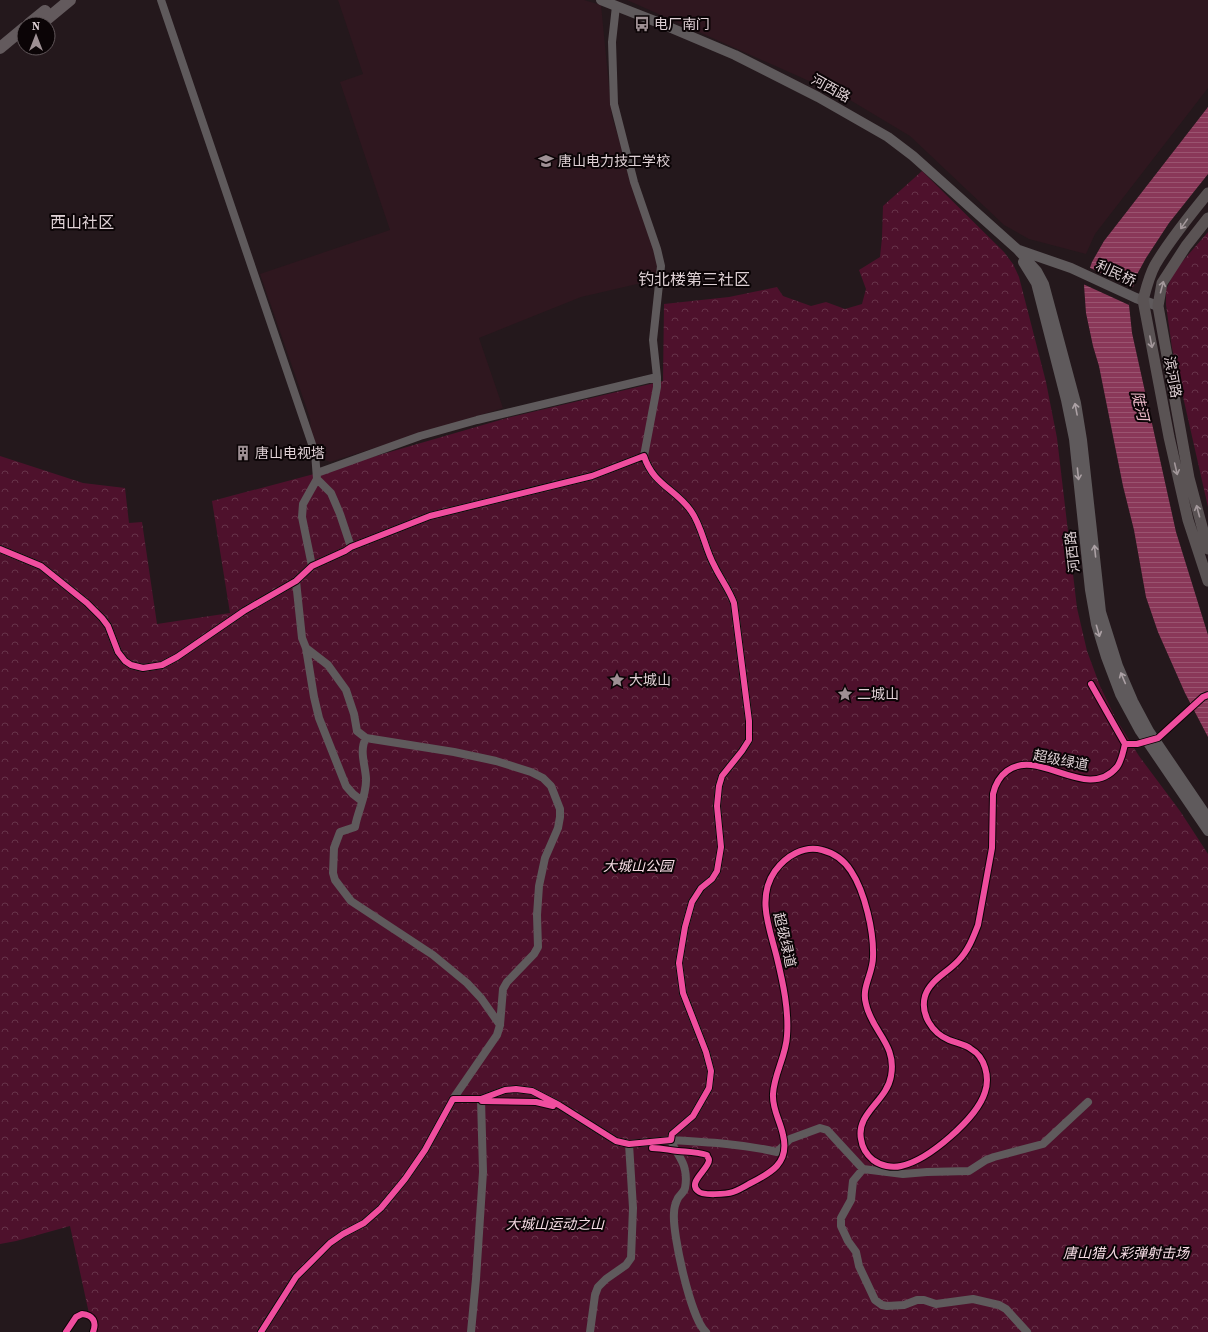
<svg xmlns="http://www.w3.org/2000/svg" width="1208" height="1332" viewBox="0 0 1208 1332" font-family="'Source Serif 4','Noto Sans SC',serif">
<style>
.built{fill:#2f171f}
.park{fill:url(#park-crowns)}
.water{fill:url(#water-rules)}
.pier{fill:#24181c}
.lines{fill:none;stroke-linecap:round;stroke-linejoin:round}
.minor{stroke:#5f5a5c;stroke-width:8}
.tertiary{stroke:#5f5a5c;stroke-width:10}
.secondary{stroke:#5a5354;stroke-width:11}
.primary{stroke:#635a5d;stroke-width:12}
.cycleway-casing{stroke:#0b0406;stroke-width:8}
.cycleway{stroke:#ef4d9e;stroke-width:6}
.oneway{stroke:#a3989b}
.oneway2{stroke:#aca1a5}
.labels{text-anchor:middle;stroke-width:4;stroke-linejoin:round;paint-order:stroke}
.poi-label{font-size:14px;fill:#dfd1d5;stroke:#0b0406;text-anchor:start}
.street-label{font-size:14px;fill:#dfd1d5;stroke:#0b0406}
.park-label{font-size:14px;font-style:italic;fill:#f6dce4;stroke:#0b0406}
.water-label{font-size:15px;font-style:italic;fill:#efbccc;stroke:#0b0406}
.quarter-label{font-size:16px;fill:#dfd1d5;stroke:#0b0406}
</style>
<defs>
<pattern id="park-crowns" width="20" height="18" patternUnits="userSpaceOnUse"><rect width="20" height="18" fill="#4e112c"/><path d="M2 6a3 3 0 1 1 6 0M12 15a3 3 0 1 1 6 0" fill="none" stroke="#67334a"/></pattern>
<pattern id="water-rules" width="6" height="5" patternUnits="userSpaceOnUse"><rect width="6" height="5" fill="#8a3859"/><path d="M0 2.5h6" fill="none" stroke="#9a5470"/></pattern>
</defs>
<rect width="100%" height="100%" fill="#24181c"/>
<!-- built -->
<path class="built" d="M338,0H584L601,5L612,117L663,278L581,297L479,338L503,408L330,462L319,457L311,431L310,418L260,274L390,230L340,82L363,74Z
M627,0H1208V88L1095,234L1086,254L1029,239L1004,225L910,136L845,97Z"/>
<!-- park -->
<path class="park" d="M922,171L1004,252L1013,264L1019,277L1046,382L1057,438L1077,608L1087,651L1100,686L1116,719L1139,756L1180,811L1208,854V1332H93L70,1226L16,1241L0,1244V456L83,483L125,488L129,523L142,522L157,624L230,613L212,501L314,474L507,418L663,381L664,304L729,297L777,287L783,296L811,306L826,302L845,309L862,304L866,289L859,270L880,257L882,238L883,206Z
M1208,232V507L1172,348L1166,305V290L1175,270Z"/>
<!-- water -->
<path class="water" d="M1208,107V174L1169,223L1146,258L1135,278L1129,305L1132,333L1176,532L1208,635V737L1185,693L1158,632L1146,597L1134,530L1123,486L1099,366L1093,346L1086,313L1084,285L1092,262L1104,241Z"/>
<!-- pier -->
<path class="pier" d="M1088,267L1135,288L1129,305L1083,284Z"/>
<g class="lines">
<!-- minor -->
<path class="minor" d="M161,0L315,453L317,479L303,504L302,517L312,566
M616,6L612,42L614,104L634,182L657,249L661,266L653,340L657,377V387L644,456
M317,473L420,436L477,420L657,377
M317,479L331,493L340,514L351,547
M0,549L41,566L87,603L102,618L108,626L118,652L125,661L131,665L143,668L162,665L177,657L244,611L296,581L312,566L345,551L351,547L430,516L592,476L644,456C653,485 676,489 691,511C702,526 705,549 714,565C720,578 729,589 734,603L749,721V740L742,751L722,776L719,786L717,806L721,847L717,871L712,879L701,888L692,902L685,927L679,963L683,993L706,1052L711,1071L709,1088L693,1116L672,1134L671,1140L629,1144L616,1141L559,1105L532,1091L516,1089L505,1090L481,1099H453L425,1150L405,1179L381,1208L364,1223L343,1234L330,1243L296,1277L261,1332
M296,581L302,638L306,648L314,697L319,718L346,786L353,794L362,801
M306,648L328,665L346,690L354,714L357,731L366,738L454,752L496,761L531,772L543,778L551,786L560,809V817L558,828L545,858L539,886L537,915L538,947L534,954L507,982L503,989L500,1025L497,1035L453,1099
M366,738C359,750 365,764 366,778C367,795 358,810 355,827L340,832L334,848L333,873L335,880L351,901L433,955L467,983L481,998L500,1025
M863,1169L853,1181L851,1200L841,1218V1226L848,1241L856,1252L859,1266L875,1300L882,1305L887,1306L904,1305L917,1300H924L936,1304L973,1299L999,1305L1006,1309L1027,1332
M471,1332L476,1279L483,1172L481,1099
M590,1332L595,1295L598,1287L606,1279L626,1265L631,1258L633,1208L629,1144
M706,1332C691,1320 672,1233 674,1213C674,1208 676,1202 678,1198C680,1195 684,1192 685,1188C686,1183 686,1175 685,1170C683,1158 673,1149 671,1140C707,1142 742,1144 777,1152L790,1139L820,1128L827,1130L863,1169L903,1174L927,1172L969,1171L986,1160L994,1157L1043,1144L1088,1102"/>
<!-- tertiary -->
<path class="tertiary" d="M601,0L657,22L735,55L818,97L888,137L913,156L1017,249L1037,271L1044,284L1076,403L1082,440L1101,612L1118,666L1133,701L1149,731L1208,818
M1019,250L1071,268L1136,298L1158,306
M1023,262L1036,283L1066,400L1074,439L1090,590L1096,624L1106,657L1120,694L1140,731L1208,831"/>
<!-- secondary -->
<path class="secondary" d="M1208,193C1190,215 1169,241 1155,265C1149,276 1146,289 1143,300L1169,437L1188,520L1208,581
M1208,218L1186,246L1162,283L1158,306L1189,478L1208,549"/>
<!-- primary -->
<path class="primary" d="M29,24L45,11
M41,24L70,0
M0,48L24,28"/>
<!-- cycleway casing -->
<g class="cycleway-casing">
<path id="cycleway" d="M0,549L41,566L87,603L102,618L108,626L118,652L125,661L131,665L143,668L162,665L177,657L244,611L296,581L312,566L345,551L351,547L430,516L592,476L644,456C653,485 676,489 691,511C702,526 705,549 714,565C720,578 729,589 734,603L749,721V740L742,751L722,776L719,786L717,806L721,847L717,871L712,879L701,888L692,902L685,927L679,963L683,993L706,1052L711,1071L709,1088L693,1116L672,1134L671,1140L629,1144L616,1141L559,1105L532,1091L516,1089L505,1090L481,1099H453L425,1150L405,1179L381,1208L364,1223L343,1234L330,1243L296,1277L261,1332
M1125,744H1137L1158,738L1203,697L1208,695
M482,1101L536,1102L553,1106
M652,1148C663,1148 668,1150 678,1151C688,1152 697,1152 707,1155C707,1157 709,1158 709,1160C709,1169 687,1182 698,1191C702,1196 727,1194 733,1192C739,1190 744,1187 749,1184C771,1173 790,1163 783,1135C780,1120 772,1109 773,1094C774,1074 786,1056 787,1036C789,1010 783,983 777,958C770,929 756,898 775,871C786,856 804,845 822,850C834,853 844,860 851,871C865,892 874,932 873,957C873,974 861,987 866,1004C872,1032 897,1044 891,1076C887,1101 856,1113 861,1139C862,1147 867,1155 873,1160C881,1166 892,1168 901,1166C929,1160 977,1118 985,1092C990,1077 985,1057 971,1049C965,1044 956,1043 949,1040C932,1033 920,1014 925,996C930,980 947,973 958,961C968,951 973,938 978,925L992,848L993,794C995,785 999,777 1007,771C1039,747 1087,803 1117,767C1122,760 1123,752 1125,744L1091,684
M66,1332L76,1317L82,1314C93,1315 97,1322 93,1332"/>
</g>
<!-- cycleway -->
<use href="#cycleway" class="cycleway"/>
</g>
<!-- one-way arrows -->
<defs><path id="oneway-shaft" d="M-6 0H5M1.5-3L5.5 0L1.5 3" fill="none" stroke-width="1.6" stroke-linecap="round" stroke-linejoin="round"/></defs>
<g class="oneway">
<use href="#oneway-shaft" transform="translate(1184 224) rotate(125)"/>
<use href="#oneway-shaft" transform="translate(1162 287) rotate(-75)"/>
<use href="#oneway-shaft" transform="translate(1151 342) rotate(79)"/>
<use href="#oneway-shaft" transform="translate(1176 469) rotate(77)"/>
<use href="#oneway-shaft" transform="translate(1198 511) rotate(-105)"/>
</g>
<g class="oneway2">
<use href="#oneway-shaft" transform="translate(1076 409) rotate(-101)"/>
<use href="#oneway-shaft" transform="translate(1078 474) rotate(84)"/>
<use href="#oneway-shaft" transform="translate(1095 551) rotate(-96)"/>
<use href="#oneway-shaft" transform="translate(1098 631) rotate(74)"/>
<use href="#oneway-shaft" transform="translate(1123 678) rotate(-113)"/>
</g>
<!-- icons -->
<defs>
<g id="bus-bare" transform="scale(1.2)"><path d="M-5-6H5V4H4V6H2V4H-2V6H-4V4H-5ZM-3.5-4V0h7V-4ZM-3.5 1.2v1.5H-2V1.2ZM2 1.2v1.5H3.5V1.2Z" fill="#9e9094" stroke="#0b0406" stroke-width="2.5" paint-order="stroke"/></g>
<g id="school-bare" transform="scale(1.2)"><path d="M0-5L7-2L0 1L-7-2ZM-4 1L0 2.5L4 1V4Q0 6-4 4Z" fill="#9e9094" stroke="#0b0406" stroke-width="2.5" paint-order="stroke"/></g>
<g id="building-bare" transform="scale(1.2)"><path d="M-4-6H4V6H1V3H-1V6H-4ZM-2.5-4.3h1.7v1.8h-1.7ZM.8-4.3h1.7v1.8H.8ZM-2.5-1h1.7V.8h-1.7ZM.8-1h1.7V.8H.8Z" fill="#9e9094" stroke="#0b0406" stroke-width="2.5" paint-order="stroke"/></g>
<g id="sight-bare" transform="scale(1.2)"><path d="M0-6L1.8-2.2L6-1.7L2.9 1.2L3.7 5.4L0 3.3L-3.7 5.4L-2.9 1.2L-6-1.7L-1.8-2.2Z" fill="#9e9094" stroke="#0b0406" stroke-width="2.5" paint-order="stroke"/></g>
</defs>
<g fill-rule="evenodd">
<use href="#bus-bare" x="642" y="24"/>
<use href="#school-bare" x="546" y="161"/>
<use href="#building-bare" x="243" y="453"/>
<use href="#sight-bare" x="617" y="680"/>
<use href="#sight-bare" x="845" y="694"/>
</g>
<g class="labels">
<!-- poi labels -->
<g class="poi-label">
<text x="654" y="29">电厂南门</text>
<text x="558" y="166">唐山电力技工学校</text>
<text x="255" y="458">唐山电视塔</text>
<text x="629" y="685">大城山</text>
<text x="857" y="699">二城山</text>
</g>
<!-- street labels -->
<g class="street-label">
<text transform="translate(831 88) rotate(29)" y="5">河西路</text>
<text transform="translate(1116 273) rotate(25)" y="5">利民桥</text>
<text transform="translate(1173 377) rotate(80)" y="5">滨河路</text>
<text transform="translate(1072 552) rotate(-96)" y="5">河西路</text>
<text transform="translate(1061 760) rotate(11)" y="5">超级绿道</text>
<text transform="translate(785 940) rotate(77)" y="5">超级绿道</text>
</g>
<!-- park labels -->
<g class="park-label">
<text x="638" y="871">大城山公园</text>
<text x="555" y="1229">大城山运动之山</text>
<text x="1126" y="1258">唐山猎人彩弹射击场</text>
</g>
<!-- water labels -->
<g class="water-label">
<text transform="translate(1140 406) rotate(77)" y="5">陡河</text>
</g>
<!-- quarter labels -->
<g class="quarter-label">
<text x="82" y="228">西山社区</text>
<text x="694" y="285">钓北楼第三社区</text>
</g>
</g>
<!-- north arrow -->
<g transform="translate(36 36)"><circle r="19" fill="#0b0406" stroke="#605659"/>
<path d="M0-3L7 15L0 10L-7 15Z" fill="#9e9094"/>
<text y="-6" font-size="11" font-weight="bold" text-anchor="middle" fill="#dfd1d5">N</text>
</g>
</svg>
